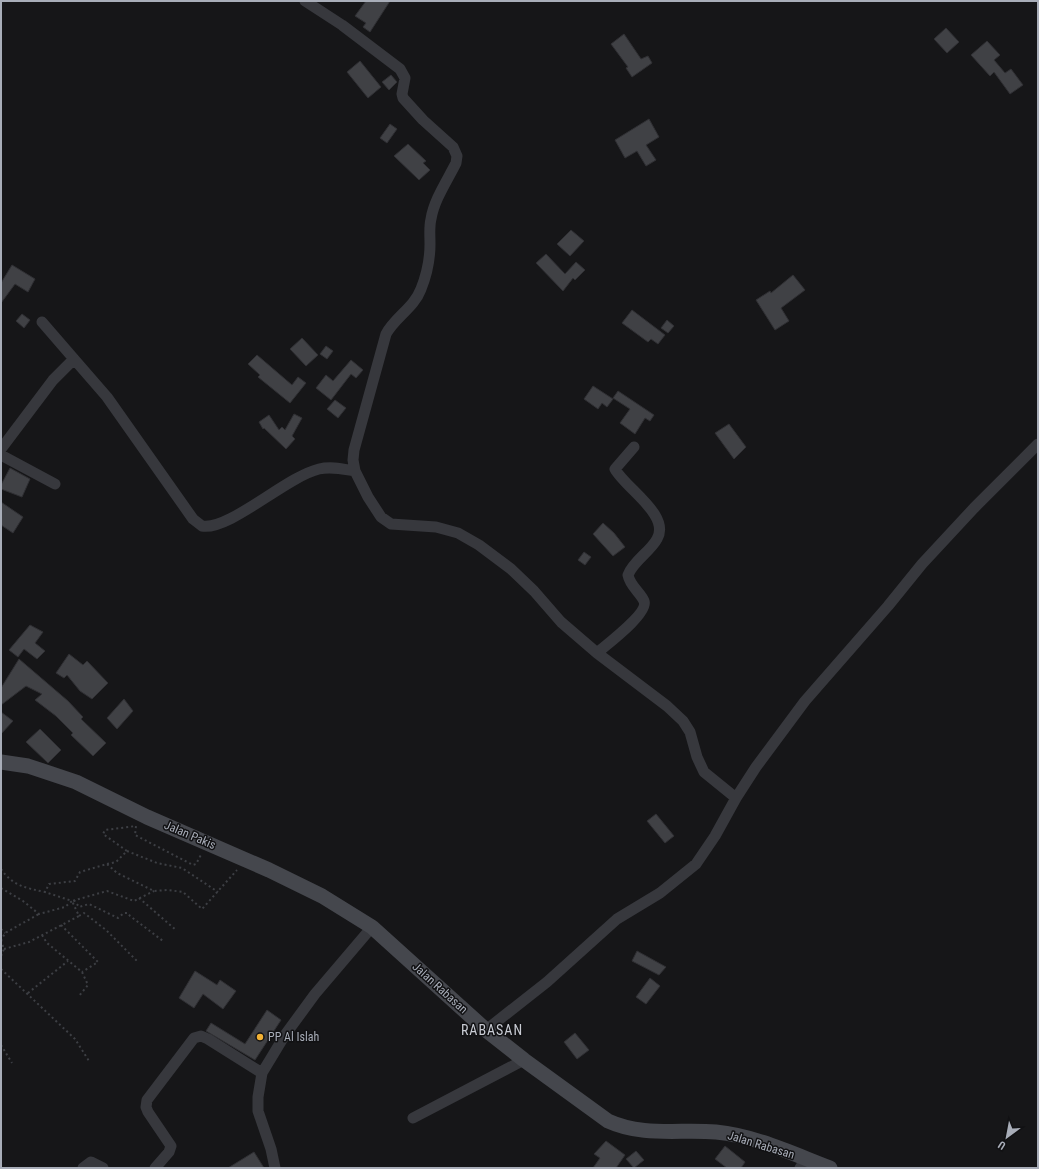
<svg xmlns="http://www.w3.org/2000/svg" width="1039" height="1169" viewBox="0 0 1039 1169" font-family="'Roboto Condensed',sans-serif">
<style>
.building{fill:#404145;stroke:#303034}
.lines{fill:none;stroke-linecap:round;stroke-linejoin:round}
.path{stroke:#3d3f44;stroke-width:2;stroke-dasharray:2 3;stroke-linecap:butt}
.street{stroke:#37383d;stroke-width:11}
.secondary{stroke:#45474d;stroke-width:15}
.poi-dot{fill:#f2b134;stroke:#111113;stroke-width:1.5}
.labels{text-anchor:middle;stroke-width:3;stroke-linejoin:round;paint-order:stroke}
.street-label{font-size:12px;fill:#a8adb8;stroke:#111113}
.poi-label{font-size:12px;fill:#a8adb8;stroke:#111113;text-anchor:start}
.quarter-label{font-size:14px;letter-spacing:1px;fill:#c9ccd4;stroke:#111113}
</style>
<rect width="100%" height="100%" fill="#161618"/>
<!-- building -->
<path class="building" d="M366,1H390L370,32L363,27L366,23L355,16Z
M946,28L959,42L947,53L934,39Z
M624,34L641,59L648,56L652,63L632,77L626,68L628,67L611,44Z
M987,41L1000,55L994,60L1005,73L1011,69L1023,85L1010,94L994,72L990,76L971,55Z
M360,61L381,87L368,98L347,72Z
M391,75L397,82L389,90L382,82Z
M649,119L659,137L646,145L656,160L646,166L637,151L625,158L615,140Z
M390,124L397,129L387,143L380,138Z
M408,144L426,161L423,163L430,170L419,180L394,156Z
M571,230L584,241L570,256L557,244Z
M546,254L565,274L576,262L585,270L575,280L573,278L563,291L536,263Z
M12,265L35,279L28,292L15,284L1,303V283Z
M793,275L805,290L781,308L789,321L775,330L756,300L770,291L771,293Z
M632,310L665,335L658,344L651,339L648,342L622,323Z
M22,314L30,320L24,328L16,321Z
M667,320L674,326L668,333L661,328Z
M302,338L318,355L306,366L290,349Z
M326,346L333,351L327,359L320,354Z
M257,355L292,385L298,377L306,383L290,403L258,377L260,375L248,364Z
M351,360L363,370L356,378L351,374L331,400L316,388L326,375L333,381Z
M593,386L613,399L607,407L602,403L598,409L584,399Z
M618,391L654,415L650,421L645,418L635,434L620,423L630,409L613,398Z
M335,400L346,408L338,418L327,409Z
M294,414L302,418L292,436L295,439L286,449L264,428L263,429L259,422L269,415L279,430L282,427L285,430Z
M729,424L746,447L734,459L715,433Z
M10,468L30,479L22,497L1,489V485Z
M1,502L23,517L13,533L1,525Z
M603,523L614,533L625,547L613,556L593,534Z
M584,552L591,557L585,565L578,560Z
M30,625L43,632L35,643L45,651L37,659L24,649L18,657L9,650Z
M69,654L83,665L87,661L108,683L92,699L80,691L67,675L64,678L56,673Z
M19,659L68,701L83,717L81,719L106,743L93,756L71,735L73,733L56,716L35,700L42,694L26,686L1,705V688Z
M124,699L133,711L117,729L107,718Z
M1,712L13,721L1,734Z
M40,729L61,750L48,763L26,742Z
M656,814L674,836L665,843L647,821Z
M637,951L666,967L659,975L632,961Z
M195,971L217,985L220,980L236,991L223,1009L203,994L194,1008L179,998Z
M650,978L660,986L646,1004L636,997Z
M267,1010L281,1020L255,1060L206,1031L211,1023L245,1044Z
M575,1033L589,1050L577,1059L564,1042Z
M606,1141L625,1155L616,1168H593L600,1158L594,1154Z
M725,1146L745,1162L741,1168H727L715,1159Z
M636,1151L644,1160L634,1168L626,1159Z
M254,1152L264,1168H228Z"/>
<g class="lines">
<!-- path -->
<path class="path" d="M127,851L157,863L182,868L218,892
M107,864L116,862L127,851L103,834L105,830L136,826L135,835L193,865L196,864L202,853
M1,869C13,886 26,888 45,892L49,884L75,881L80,872L107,864L117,873L154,891L168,890L183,892L202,909L237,870
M1,888L23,901L39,914L65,907L72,901L45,892
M139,898L176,930
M74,900L79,907L89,904L118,918L124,913H128L130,916L163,941
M79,916L84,913L106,930L137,961
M61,925L98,962L82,972
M1,929L5,933
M42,935L47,943L82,972L88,985L79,996
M1,941L5,933L39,914
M4,949L29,942L79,916L72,901L107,891L134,901L154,891
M1,956L4,949L1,941
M1,969L75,1039L89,1061
M28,993L68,961
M1,1045L12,1063"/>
<!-- street -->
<path class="street" d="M305,1L342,25L400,69L405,78L402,94L403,98L423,120L453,147L457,156L456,163C447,181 434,200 431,219C429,227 430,235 430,244C430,259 427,274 421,289C414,308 395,317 386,334L354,450L353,460L355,471L368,497L381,517L391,524L436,527L458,533L479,545L511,569L534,591L561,622L597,653L667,706L683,721L690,732L697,757L704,772L736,798
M42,322L74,359
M1,449L53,380L74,359L107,397L193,519L202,526C229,531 286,477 319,469C331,466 343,469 355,471
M1,455L55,484
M597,653C606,645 649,613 644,601C640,592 630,586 628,575C633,561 650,552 657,539C671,515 625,488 615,469L634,447
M486,1030L547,982L617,919L660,893L696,864L715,836L736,798L756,767L805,701L888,606L922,564L974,508L1038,444
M413,1118L524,1060
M83,1168L91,1162L103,1168
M155,1168L169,1152L171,1146L148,1112L146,1107L147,1100L194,1038L201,1036L208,1039L262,1073
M275,1168L271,1149L258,1111V1097L262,1073L285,1035L315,994L372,927
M800,1168L806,1159"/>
<!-- secondary -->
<path class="secondary" d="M1,762L28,766L76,782L147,817L269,870L322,896L372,927L486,1030L524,1060L608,1121C643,1137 679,1129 716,1132C756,1136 793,1154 830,1168"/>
</g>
<!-- markers -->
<circle class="poi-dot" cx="260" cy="1037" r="4"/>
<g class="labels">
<!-- street labels -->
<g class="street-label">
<text transform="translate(190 835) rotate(23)" y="4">Jalan Pakis</text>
<text transform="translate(440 988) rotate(42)" y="4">Jalan Rabasan</text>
<text transform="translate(761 1145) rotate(17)" y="4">Jalan Rabasan</text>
</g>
<!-- poi labels -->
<g class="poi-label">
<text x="268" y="1041">PP Al Islah</text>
</g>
<!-- quarter labels -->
<g class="quarter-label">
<text x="492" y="1035">RABASAN</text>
</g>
</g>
<!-- border -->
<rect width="1039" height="1169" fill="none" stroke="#a8adb8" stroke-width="4"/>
<!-- north arrow -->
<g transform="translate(1007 1137) rotate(212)" stroke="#111113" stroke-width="3" paint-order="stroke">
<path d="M0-3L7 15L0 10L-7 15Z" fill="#a8adb8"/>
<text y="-6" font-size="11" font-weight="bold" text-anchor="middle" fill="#a8adb8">U</text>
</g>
</svg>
